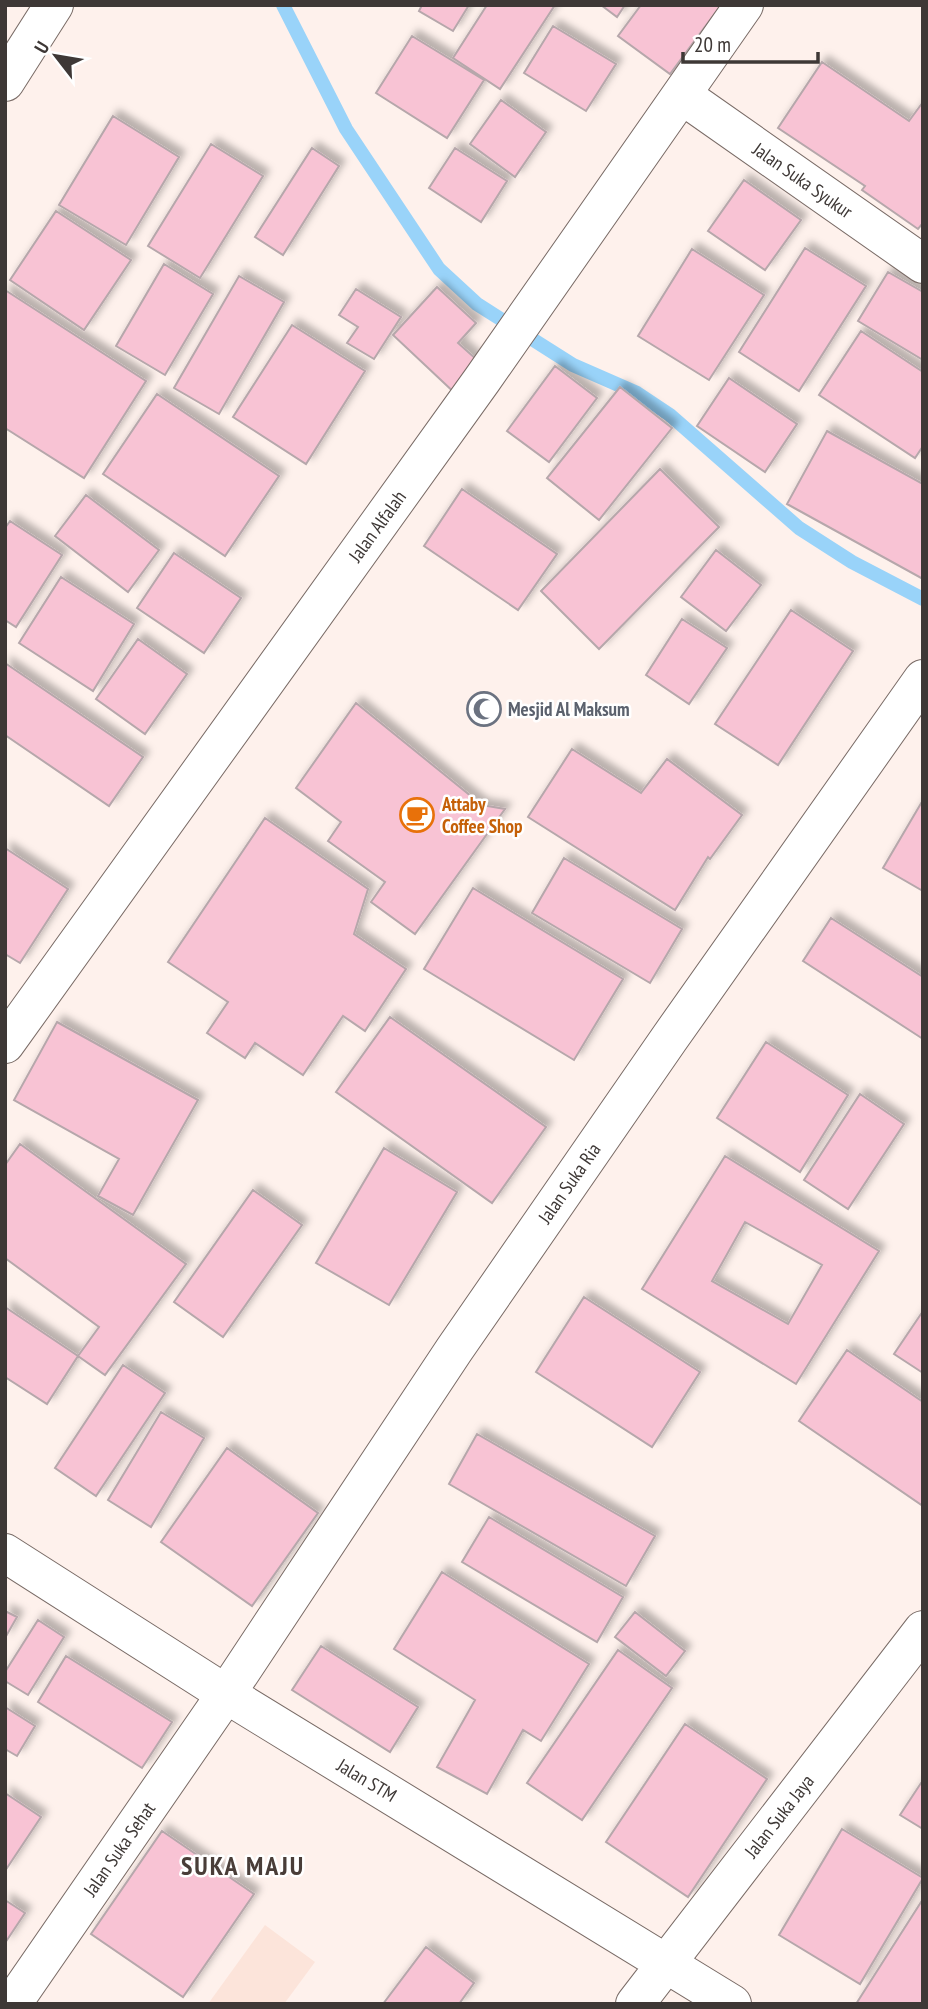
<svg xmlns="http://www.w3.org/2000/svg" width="928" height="2009" viewBox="0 0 928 2009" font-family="'PT Sans Narrow',sans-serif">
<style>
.built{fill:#fce4da}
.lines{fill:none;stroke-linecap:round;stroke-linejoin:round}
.stream{stroke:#99d3f9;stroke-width:14}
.building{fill:#f8c3d4;stroke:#b6a7ab;stroke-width:2;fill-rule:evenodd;filter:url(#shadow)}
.minor-casing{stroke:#796b66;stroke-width:40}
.minor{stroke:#fff;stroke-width:38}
.labels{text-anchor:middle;stroke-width:5;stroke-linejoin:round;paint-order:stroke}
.street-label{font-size:19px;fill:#3e3836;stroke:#fff}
.worship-label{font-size:19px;font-weight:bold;fill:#5b616d;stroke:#fff;text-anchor:start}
.food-label{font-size:19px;font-weight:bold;fill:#c56008;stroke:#fff;text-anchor:start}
.district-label{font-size:26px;font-weight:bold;letter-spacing:2px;fill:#493d38;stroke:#fff}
</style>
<defs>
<filter id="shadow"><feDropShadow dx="6" dy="-6" stdDeviation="3.5" flood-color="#0004"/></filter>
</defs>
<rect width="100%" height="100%" fill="#fef1ec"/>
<!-- built -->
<path class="built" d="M265,1925L315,1962L284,2004H208Z"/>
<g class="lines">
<!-- stream -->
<path class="stream" d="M283,5L346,129L439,269L477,304L573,365L637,393L670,415L799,528L852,562L923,599"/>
</g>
<!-- building -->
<path class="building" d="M422,5H469L453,31L419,11Z
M487,5H555L500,89L453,58Z
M601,5H625L617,17Z
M641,5H721L670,74L618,36Z
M553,26L616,64L586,111L524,73Z
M412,36L484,80L447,138L376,93Z
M822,62L909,121L923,102V223L918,229L862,190L865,186L778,128Z
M501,100L546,132L515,177L470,144Z
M113,116L179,157L126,245L59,205Z
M211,144L263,176L200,278L148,246Z
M312,148L339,166L283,255L255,237Z
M455,148L507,181L481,222L429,188Z
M744,180L801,220L765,270L708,231Z
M56,211L131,260L84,330L10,280Z
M805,248L866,286L799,391L739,352Z
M692,249L764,295L709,380L638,336Z
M164,264L213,294L165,375L116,346Z
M888,272L923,292V360L858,321Z
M239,276L284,302L219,414L174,388Z
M437,287L476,323L458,343L486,368L459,397L393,335Z
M356,289L401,317L374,359L347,343L358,327L339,315Z
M5,290L146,381L84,478L5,428Z
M292,325L365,371L306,464L233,417Z
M861,331L923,372V446L915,458L819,395Z
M555,366L597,398L549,462L507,431Z
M729,378L797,424L765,472L697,426Z
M620,387L672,428L599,520L547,478Z
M157,394L279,476L225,556L103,474Z
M827,431L923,484V579L787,504Z
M660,469L719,527L599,649L541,591Z
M462,489L557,554L518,610L424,546Z
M86,495L159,550L128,592L55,536Z
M10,521L62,555L16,627L5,620V528Z
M716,550L761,585L726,631L681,597Z
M174,553L241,598L204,653L137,608Z
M61,577L134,624L93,691L19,643Z
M791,610L853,651L778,765L715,724Z
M682,619L727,648L689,704L646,675Z
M138,639L187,674L145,734L96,699Z
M5,663L143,757L109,806L5,735Z
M356,703L482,805L505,809L415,934L371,902L385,882L328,841L341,822L296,788Z
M572,749L641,793L667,759L742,815L710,859L708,857L675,910L528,817Z
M923,800V891L883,868Z
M265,818L368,889L354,934L406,969L365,1031L343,1016L303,1075L255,1043L245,1058L207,1033L228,1002L168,962Z
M5,848L68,889L20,963L5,954Z
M564,858L682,929L650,983L532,913Z
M473,888L623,979L574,1060L424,969Z
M831,918L923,977V1039L803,961Z
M390,1017L546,1127L492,1203L336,1092Z
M57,1022L198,1100L133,1215L98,1196L119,1159L14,1100Z
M766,1042L848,1095L800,1172L717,1118Z
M860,1094L904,1124L848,1209L804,1180Z
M20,1144L186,1264L105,1375L78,1356L99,1327L5,1258V1165Z
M384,1148L457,1192L389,1305L316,1263Z
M725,1156L879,1251L796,1384L642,1289ZM745,1222L822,1265L788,1324L712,1281Z
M253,1190L302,1225L223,1337L174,1302Z
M584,1297L700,1372L652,1447L536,1372Z
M5,1307L78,1356L47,1404L5,1377Z
M923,1311V1373L894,1354Z
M847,1350L923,1402V1506L799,1421Z
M123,1365L165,1393L96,1496L55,1468Z
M161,1412L204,1438L151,1527L108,1500Z
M477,1434L655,1536L626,1586L449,1484Z
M227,1448L318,1513L252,1606L161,1542Z
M489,1517L623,1597L597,1642L462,1562Z
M442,1572L589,1664L541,1741L523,1730L487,1794L437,1767L475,1700L394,1649Z
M5,1611L17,1617L5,1638Z
M635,1612L685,1651L666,1676L615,1637Z
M38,1620L64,1637L28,1695L5,1681V1672Z
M321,1646L418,1707L390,1752L292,1690Z
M618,1650L672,1688L582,1820L527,1783Z
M66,1656L172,1722L142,1768L38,1702Z
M5,1707L35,1726L17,1756L5,1749Z
M685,1724L767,1779L688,1897L606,1842Z
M923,1780V1829L900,1815Z
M5,1793L41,1817L5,1871Z
M842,1829L923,1878L860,1984L779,1935Z
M162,1831L254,1894L183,1997L91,1934Z
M923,1899V2004H856Z
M5,1900L25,1913L5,1943Z
M426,1947L474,1983L459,2004H383Z"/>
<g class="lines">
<!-- minor casing -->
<g class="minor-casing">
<path id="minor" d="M5,82L54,5
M682,95L923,264
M5,1044L482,380L744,5
M5,1553L226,1694L732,2004
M12,2004L226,1694L454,1350L669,1039L923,679
M635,2004L923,1630"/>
</g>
<!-- minor -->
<use href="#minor" class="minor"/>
</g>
<!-- icons -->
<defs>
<g id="mosque-ring" transform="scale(1.75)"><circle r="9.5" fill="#fff" stroke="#6b7280" stroke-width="1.5"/><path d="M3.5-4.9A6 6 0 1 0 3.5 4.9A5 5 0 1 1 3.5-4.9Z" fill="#6b7280"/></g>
<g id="cafe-ring" transform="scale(1.75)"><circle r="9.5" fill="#fff" stroke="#e8710a" stroke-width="1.5"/><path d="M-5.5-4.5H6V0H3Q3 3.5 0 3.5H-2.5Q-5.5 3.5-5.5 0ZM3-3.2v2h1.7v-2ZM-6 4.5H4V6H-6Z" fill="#e8710a"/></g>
</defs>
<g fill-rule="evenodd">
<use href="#mosque-ring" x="484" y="709"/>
<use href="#cafe-ring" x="417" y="815"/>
</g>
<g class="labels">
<!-- street labels -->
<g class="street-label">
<text transform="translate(803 180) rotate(35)" y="7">Jalan Suka Syukur</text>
<text transform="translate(377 526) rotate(-54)" y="7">Jalan Alfalah</text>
<text transform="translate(569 1183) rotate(-55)" y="7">Jalan Suka Ria</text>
<text transform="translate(367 1780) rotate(31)" y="7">Jalan STM</text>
<text transform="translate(779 1816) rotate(-52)" y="7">Jalan Suka Jaya</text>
<text transform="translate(119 1849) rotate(-55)" y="7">Jalan Suka Sehat</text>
</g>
<!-- worship labels -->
<g class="worship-label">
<text x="508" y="716">Mesjid Al Maksum</text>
</g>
<!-- food labels -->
<g class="food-label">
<text x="442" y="811">Attaby<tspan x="442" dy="22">Coffee Shop</tspan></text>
</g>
<!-- district labels -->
<g class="district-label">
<text x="243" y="1875">SUKA MAJU</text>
</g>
</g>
<!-- border -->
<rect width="928" height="2009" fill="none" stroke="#3e3836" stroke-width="14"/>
<!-- north arrow -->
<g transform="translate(56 56) rotate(301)" stroke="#ffffff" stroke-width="5" paint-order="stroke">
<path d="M0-5L12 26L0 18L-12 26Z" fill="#3e3836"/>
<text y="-10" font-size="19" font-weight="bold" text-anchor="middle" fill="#3e3836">U</text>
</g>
<!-- scale -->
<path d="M683 52v10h135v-10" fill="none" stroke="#3e3836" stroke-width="3.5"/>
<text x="694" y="52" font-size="21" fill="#3e3836" stroke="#ffffff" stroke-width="5" paint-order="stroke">20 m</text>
</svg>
